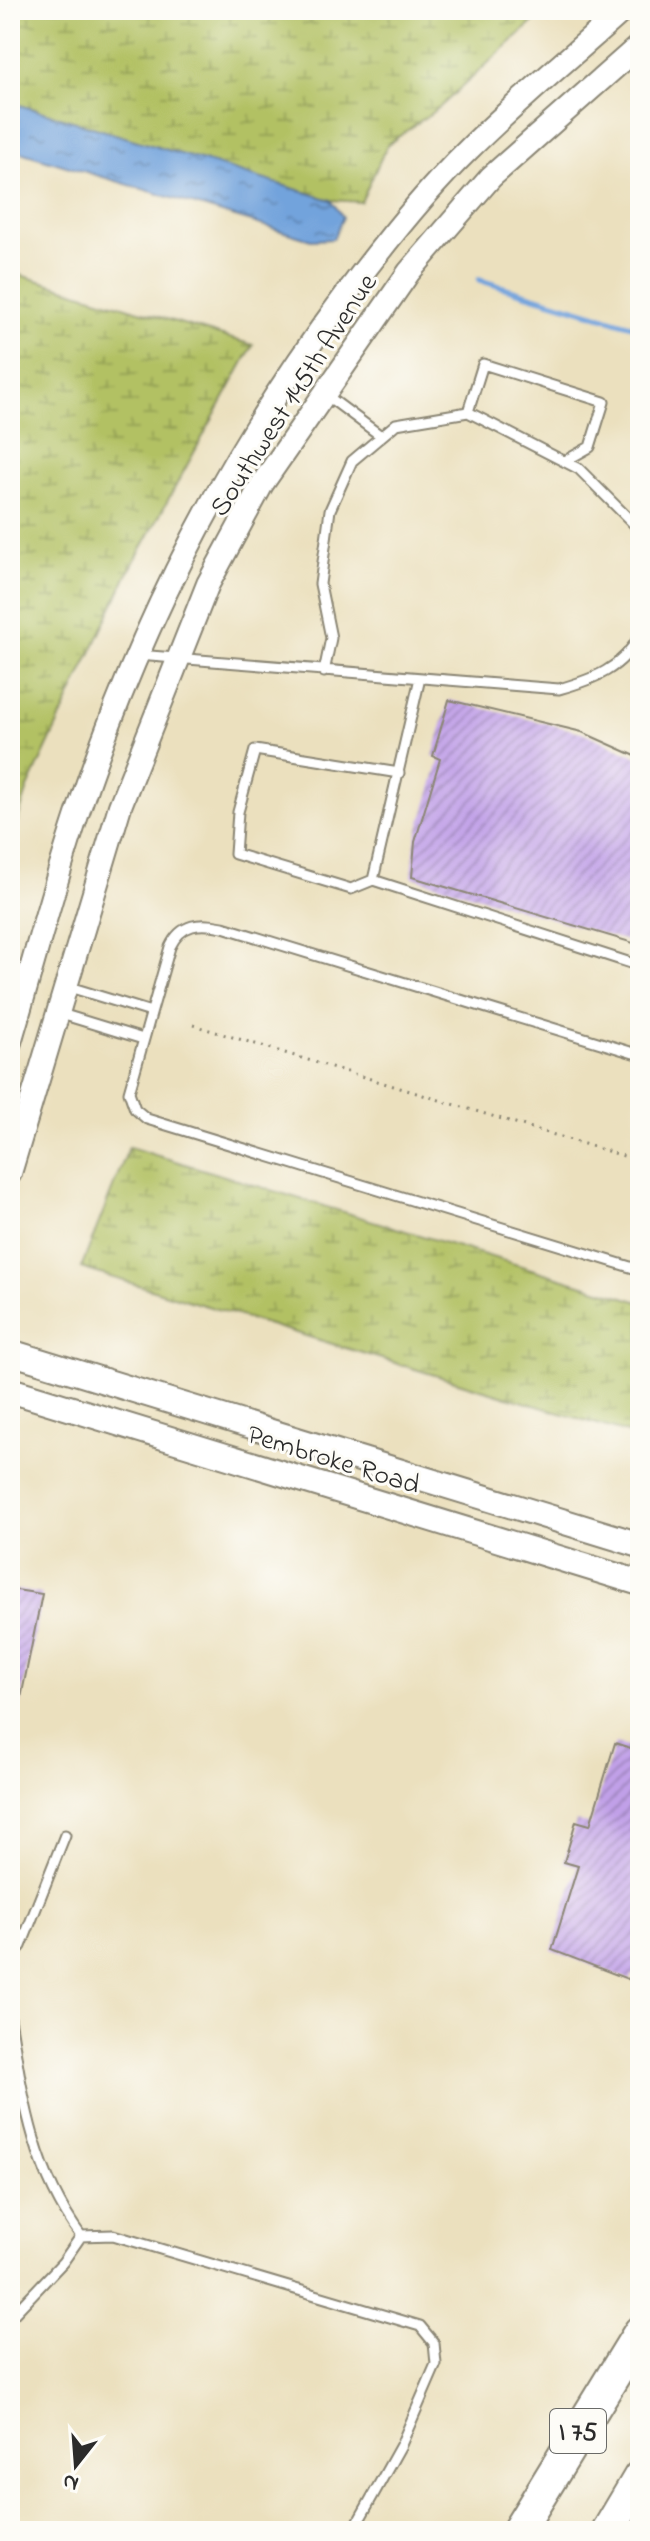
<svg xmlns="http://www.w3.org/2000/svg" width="650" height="2541" viewBox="0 0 650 2541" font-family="'Indie Flower',sans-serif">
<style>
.wetland{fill:url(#wetland-marsh);stroke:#6e7648;stroke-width:2}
.water{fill:url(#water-ripples);stroke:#4e6784;stroke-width:2}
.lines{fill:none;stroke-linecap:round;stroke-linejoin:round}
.stream{stroke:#72a3dc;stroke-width:6}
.building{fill:url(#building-hatch)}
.service-casing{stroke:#8b8674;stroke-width:13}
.minor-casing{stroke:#8b8674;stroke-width:22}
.tertiary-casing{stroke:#8b8674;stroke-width:26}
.secondary-casing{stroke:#8b8674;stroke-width:28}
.motorway-casing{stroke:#8b8674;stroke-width:36}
.path{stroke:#8b8674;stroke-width:3;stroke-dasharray:2 6;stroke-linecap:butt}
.service{stroke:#fff;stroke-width:9}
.minor{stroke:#fff;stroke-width:18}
.tertiary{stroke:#fff;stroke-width:22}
.secondary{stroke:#fff;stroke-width:24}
.motorway{stroke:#fff;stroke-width:32}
.labels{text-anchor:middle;stroke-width:6;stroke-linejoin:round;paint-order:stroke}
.shield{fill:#fdfcf7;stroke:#6a6a68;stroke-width:2}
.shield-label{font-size:26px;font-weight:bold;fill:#2b2b2b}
.street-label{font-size:28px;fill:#2b2b2b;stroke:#fdfcf7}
</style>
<defs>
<pattern id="wetland-marsh" width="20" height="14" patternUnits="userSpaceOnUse" patternTransform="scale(2)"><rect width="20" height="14" fill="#b2c164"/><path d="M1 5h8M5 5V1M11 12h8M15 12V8" fill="none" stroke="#919d53"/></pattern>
<pattern id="water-ripples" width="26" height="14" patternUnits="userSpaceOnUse" patternTransform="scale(2)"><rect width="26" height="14" fill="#72a3dc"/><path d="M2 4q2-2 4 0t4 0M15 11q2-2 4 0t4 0" fill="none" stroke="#5e85b3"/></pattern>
<pattern id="building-hatch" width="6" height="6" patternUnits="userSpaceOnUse" patternTransform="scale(2)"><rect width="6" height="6" fill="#c1a0e8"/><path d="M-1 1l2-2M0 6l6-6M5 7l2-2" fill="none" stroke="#9d83bc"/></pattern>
</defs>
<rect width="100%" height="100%" fill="#fdfcf7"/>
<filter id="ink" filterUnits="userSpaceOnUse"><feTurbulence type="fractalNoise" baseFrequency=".0125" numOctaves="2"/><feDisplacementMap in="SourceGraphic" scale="16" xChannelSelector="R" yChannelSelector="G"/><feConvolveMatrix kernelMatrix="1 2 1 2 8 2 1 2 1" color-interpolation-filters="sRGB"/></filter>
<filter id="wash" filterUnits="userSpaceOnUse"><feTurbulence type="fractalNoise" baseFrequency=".006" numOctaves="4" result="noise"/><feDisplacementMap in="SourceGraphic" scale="32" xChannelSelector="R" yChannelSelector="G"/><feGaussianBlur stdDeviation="1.8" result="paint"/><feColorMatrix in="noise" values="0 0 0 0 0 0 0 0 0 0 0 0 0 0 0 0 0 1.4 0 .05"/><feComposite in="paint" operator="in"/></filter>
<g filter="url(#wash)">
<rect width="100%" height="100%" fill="#ebe0be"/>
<!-- wetland -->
<path class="wetland" d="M10,10H541L534,21L441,106L387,145L361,202L331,200L10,102Z
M10,272L253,345L128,573L28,788L10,843Z
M129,1147L640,1302V1437L81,1268Z"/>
<!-- water -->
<path class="water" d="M10,102L331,200L343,217L333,239L311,240L10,149Z"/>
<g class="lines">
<!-- stream -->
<path class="stream" d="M479,280L640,328"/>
</g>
<g id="blocks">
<!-- building -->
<path class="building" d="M449,700L582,732L640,758V945L412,877L415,842L440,759L433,756Z
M10,1589L42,1594L17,1718L10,1717Z
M615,1743L640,1751V1977L631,1975L630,1980L552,1950L578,1866L564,1862L576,1821L590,1825Z"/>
</g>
</g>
<g filter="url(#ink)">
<use href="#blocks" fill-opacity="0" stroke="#8b8674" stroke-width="2"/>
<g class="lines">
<!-- service casing -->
<g class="service-casing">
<path id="service" d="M326,395L381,436
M468,412L483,364L604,402L590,447L565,461
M138,655L559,689C594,679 622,669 640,635
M324,672L331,638L320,584L330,510L352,461L396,424L468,412L579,469L635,525L640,538
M399,773L255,750L238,812L235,854L351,889L373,880L420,678
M373,880L640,966
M66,986L151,1012
M58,1013L143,1039
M640,1055L223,927C200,922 181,923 170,947L129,1092L135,1109L147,1119L640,1270
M10,1958L21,1946L65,1835
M10,2018C23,2098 32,2169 81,2236L63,2262L10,2318
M81,2236L113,2235L420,2326L434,2343L436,2364L401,2445L353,2531"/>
</g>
<!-- minor casing -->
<g class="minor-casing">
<path id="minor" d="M634,10L640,21"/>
</g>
<!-- tertiary casing -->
<g class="tertiary-casing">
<path id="tertiary" d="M10,1042C33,965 53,887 78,812C139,625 228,453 345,296C383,245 423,194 468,150C517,101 572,56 623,10
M10,1173L120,806L208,584L262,484L409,272L491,177L640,45"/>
</g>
<!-- secondary casing -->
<g class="secondary-casing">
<path id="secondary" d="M10,1352L640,1545
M10,1390L640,1583"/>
</g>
<!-- motorway casing -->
<g class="motorway-casing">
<path id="motorway" d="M518,2531L640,2332
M608,2531L640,2477"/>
</g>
<!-- path -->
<path class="path" d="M193,1025L640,1161"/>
<!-- service -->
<use href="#service" class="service"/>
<!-- minor -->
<use href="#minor" class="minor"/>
<!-- tertiary -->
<use href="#tertiary" class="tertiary"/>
<!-- secondary -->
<use href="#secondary" class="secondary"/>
<!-- motorway -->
<use href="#motorway" class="motorway"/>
</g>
</g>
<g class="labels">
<!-- shield labels -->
<rect class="shield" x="550" y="2409" width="56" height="44" rx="6"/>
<g class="shield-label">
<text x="578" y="2440">I 75</text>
</g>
<!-- street labels -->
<g class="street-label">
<text transform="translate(292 394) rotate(-57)" y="10">Southwest 145th Avenue</text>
<text transform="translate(334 1458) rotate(17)" y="10">Pembroke Road</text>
</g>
</g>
<!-- margin -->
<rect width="650" height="2541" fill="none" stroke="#fdfcf7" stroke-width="40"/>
<!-- north arrow -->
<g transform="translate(76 2465) rotate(197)" stroke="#fdfcf7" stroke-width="6" paint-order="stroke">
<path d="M0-6L14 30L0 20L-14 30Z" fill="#2b2b2b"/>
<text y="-12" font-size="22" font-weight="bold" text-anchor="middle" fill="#2b2b2b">N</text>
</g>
</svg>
